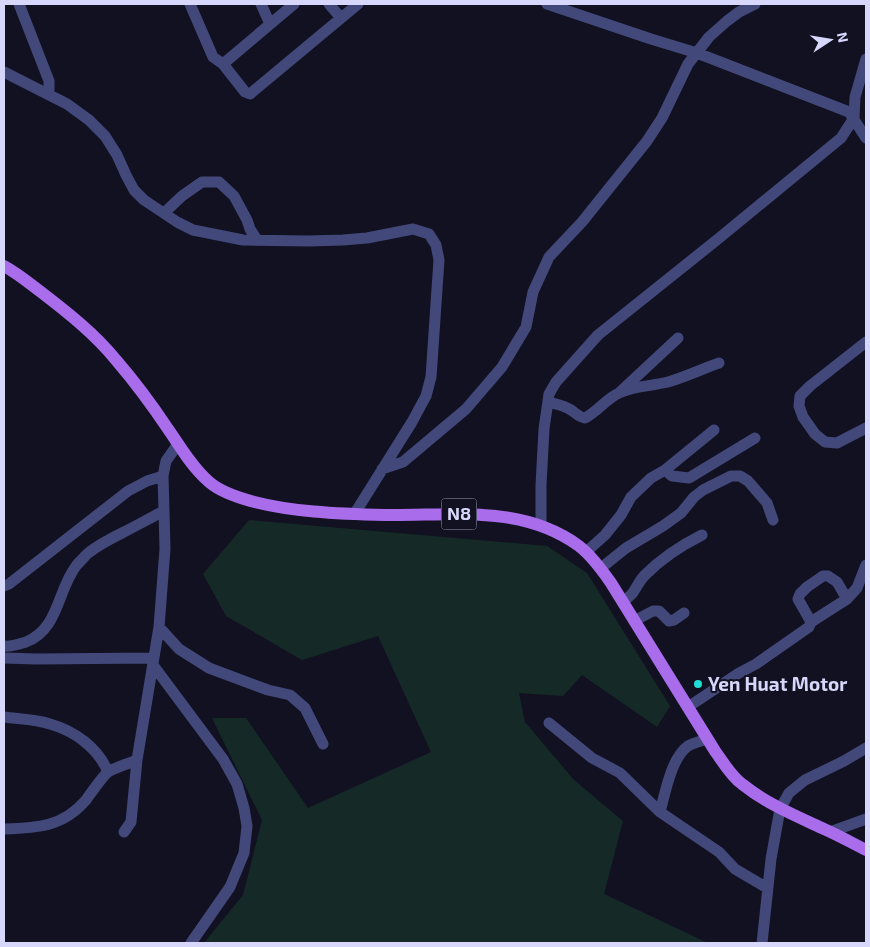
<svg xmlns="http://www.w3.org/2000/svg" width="870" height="947" viewBox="0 0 870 947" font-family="'Exo 2',sans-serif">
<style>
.green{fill:#152a27}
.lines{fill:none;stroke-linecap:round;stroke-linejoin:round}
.minor{stroke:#42487a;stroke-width:11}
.major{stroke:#a96ceb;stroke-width:12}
.poi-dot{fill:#1eded6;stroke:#111121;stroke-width:2}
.labels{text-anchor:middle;stroke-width:4;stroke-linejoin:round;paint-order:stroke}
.shield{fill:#111121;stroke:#9b9cb9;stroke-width:1}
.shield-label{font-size:18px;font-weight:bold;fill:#d6d7fa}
.poi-label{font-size:19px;font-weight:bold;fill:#d6d7fa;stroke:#111121;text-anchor:start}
</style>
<rect width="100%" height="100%" fill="#111121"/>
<!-- green -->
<path class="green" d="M249,520L547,546L587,573L670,706L657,727L582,675L563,696L519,693L525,722L574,780L623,821L604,894L708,943H204L243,895L262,820L212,718H246L308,808L431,752L378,636L302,660L226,616L203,574Z"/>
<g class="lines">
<!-- minor -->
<path class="minor" d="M19,4L49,81V95
M190,4L213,57L223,64L245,92L250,94L358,4
M261,4L270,24
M329,4L341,18
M547,4L651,39L697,53L849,112L866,138
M223,64L294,4
M4,72L67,104L89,120L105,136L117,155L126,175L134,190L144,200L177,222L193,230L243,240L309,241L343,240L367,238L413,229L429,234L436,245L439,260L431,377L426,396L412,422L355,513
M164,213L182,196L202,182H219L234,196L247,220L250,229L257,240
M866,342L810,386L800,396L799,406L803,417L815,434L825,442L837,443L866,428
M620,392L678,338
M548,402C555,404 564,405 571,410C576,413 578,417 585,418C598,411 606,399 619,393C634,386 652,386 668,382C685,377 702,369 719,363
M382,469L403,462L466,409L502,367L526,327L533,292L549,257L582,222L647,141L662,118L688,64L709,37L727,21L739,12L755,4
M665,470L714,430
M541,526V485L544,429L549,394L556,382L598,335L718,239L841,138L854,118L855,97L866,59
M586,552L605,535L621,515L631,497L651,478L665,470L672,476L689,478L755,438
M601,568L626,548L663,526L681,513L694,497L703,490L731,476H740L748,481L767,503L773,520
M4,586L9,584L128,491L147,481L163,476
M623,602C627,598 632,595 634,591C638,585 640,580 645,575C661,559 682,545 702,535
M634,621L653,611H659L669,621L674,620L684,613
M811,622L847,599L857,588L866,565
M159,627L179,649L209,668L268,690L290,695L305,708L323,744
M4,646C11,647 19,644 26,642C59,629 57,591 76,566C79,562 83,559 86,555C96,546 110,539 122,533C136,526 150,518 164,511L163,476L166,461L178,444
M4,658L36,659L153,658
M153,665L223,759L237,784L244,808L247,826L244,853L230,887L191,943
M688,707L739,673L756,664L809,627L811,622L798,599L800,594L807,587L823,576H828L837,582L847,599
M4,717C19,719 36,719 50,724C75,731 98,748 108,772
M549,723L592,758L620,773L660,812L719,852L735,869L767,888
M660,812C665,794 671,758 688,746C693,743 701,741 707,739
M4,829C37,828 63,827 86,800C91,793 102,777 108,772C114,768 130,763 137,760
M124,832L131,822L137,760L159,627L165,549L164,511
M830,832L866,819
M762,943L771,859L780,809L789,793L805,780L844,761L866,748"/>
<!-- major -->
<path class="major" d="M4,266C17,273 29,283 41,292C67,312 95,334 116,360C135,382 152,405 168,429C180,446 191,466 207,480C217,490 231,495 244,499C286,512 341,514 386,515C451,516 522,504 579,546C592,556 602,570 611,583L715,751C723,762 731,776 742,784C767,804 796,816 824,829C838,835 852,843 866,850"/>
</g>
<!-- markers -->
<circle class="poi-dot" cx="698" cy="684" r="5"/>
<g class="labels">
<!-- shield labels -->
<rect class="shield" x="441.5" y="498.5" width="35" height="31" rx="4"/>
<g class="shield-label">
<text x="459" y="520">N8</text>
</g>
<!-- poi labels -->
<g class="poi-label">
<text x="708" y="691">Yen Huat Motor</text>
</g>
</g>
<!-- border -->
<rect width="870" height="947" fill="none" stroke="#d6d7fa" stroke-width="10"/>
<!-- north arrow -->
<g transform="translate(830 40) rotate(78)" stroke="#111121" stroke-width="4" paint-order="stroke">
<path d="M0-4L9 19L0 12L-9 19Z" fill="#d6d7fa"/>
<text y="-8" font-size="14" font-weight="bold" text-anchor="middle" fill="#d6d7fa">N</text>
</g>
</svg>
